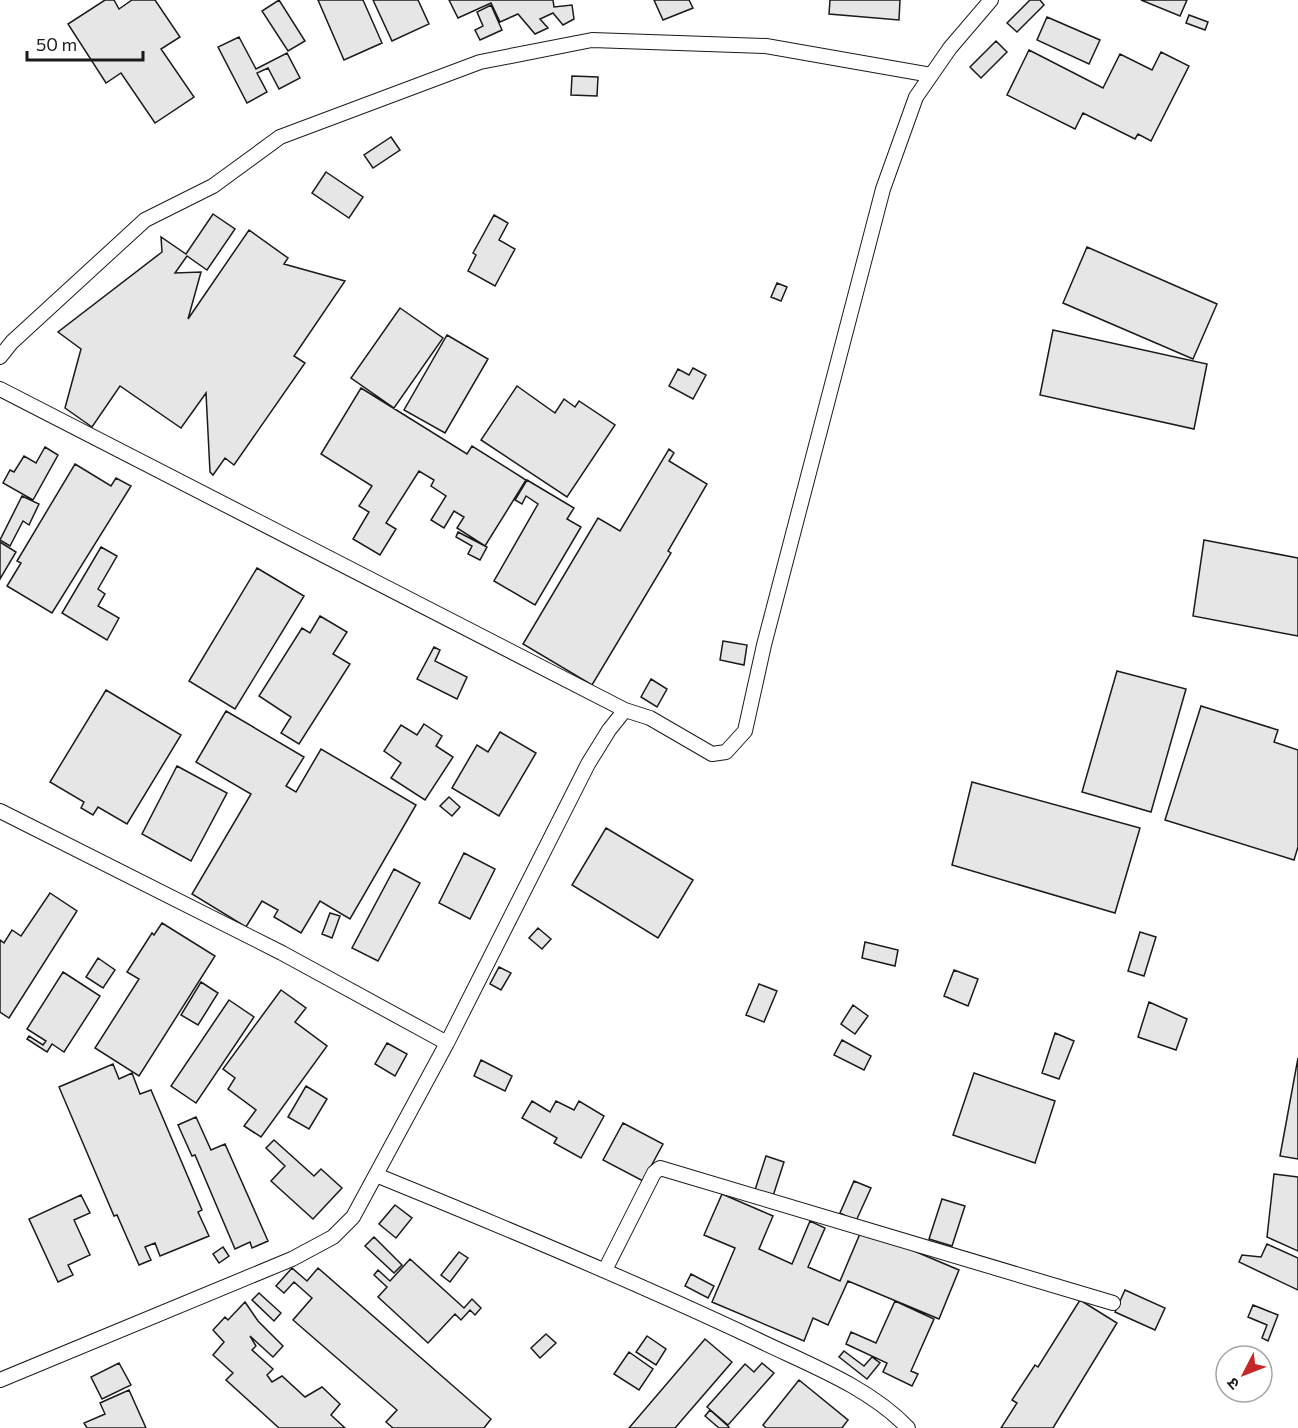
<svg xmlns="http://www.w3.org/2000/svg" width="1298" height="1428" viewBox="0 0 1298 1428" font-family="Commissioner,'Noto Sans Devanagari',sans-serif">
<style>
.building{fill:#e6e6e6;stroke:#1a1a1a;stroke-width:1.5}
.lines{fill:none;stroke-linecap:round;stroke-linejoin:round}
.minor-casing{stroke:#1a1a1a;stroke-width:16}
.minor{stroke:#fff;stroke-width:14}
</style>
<rect width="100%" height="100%" fill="#fff"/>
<!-- building -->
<path class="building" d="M105,0H114L119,9L132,0H155L180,37L161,49L194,97L155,123L121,73L106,83L68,24Z
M279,0L305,41L288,51L262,11Z
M318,0H363L382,43L344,60Z
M373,0H418L429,24L392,41Z
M449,0H553L554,7L572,5L574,19L563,25L553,13L540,19L548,28L535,34L518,14L500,22L491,3L458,18Z
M654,0H689L693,8L663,20Z
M830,0H900L899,20L829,14Z
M1030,0H1040L1044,5L1017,32L1007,23Z
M1141,0H1187L1180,16Z
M491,5L502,30L480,40L475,30L483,26L477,12Z
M1189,15L1208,22L1205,30L1186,23Z
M1047,17L1100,40L1089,64L1037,40Z
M239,37L256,69L287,53L300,78L279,89L268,68L257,73L267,92L247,103L218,47Z
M996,41L1007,52L981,78L970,67Z
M1029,50L1103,88L1120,54L1152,70L1161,52L1189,66L1151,141L1138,134L1135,139L1083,113L1075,129L1007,95Z
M572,76L598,77L597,96L571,95Z
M391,137L400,150L373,168L364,155Z
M326,172L363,197L349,218L312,193Z
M213,214L235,229L207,270L187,256L175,273L201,272L188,319L249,230L288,258L284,264L345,281L294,356L305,363L234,465L225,458L213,475L210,472L206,393L181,428L120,386L92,427L65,408L81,349L58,332L162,252L161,237L186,254Z
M494,215L508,223L499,240L515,249L495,286L468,271L476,255L473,253Z
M1087,247L1217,304L1193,359L1063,303Z
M777,283L787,287L781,301L771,297Z
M400,308L443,338L394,408L351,378Z
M1053,330L1207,364L1194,429L1040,395Z
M447,335L488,359L445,433L404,410Z
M693,368L706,375L693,399L669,386L678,369L689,375Z
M517,386L555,413L564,399L575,407L579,401L615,425L567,497L481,440Z
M361,388L467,454L472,446L526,480L485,546L457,528L464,517L454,511L444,528L431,520L446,496L431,486L434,480L419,471L386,523L396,529L380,555L353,539L369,512L359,506L372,486L321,454Z
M45,447L58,455L33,500L3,483L10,470L14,472L24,456L36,463Z
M669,449L674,453L669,461L707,484L668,551L671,553L592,685L523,644L598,518L620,531Z
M75,464L111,486L116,478L131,486L52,613L7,586L21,563L17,561Z
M527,480L574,508L567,519L581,527L535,605L494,581L538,504L526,496L522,504L515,500Z
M22,496L39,504L29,525L23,521L10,546L0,540Z
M458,532L487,547L480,560L468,554L472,546L456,537Z
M1204,540L1298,558V636L1193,616Z
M0,542L16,552L0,579Z
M101,547L117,556L98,589L105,594L98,606L119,618L107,640L62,613Z
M257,568L304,596L235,709L189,681Z
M320,616L347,632L333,654L350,664L299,744L281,733L291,717L259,696L302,628L310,633Z
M723,641L747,645L744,665L720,660Z
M434,647L440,650L435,661L467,677L457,699L417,679Z
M1117,671L1186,689L1151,812L1082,792Z
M651,679L667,689L657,707L641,697Z
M106,690L181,735L127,824L98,807L93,815L81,808L84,802L50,782Z
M1201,706L1278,730L1274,742L1298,750V847L1294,860L1165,820Z
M226,711L304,757L286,786L296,792L321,749L416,805L350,919L320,901L301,933L274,917L278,910L262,901L246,927L192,894L251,794L196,762Z
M424,724L442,736L436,746L453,757L425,800L391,778L401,763L384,751L401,725L417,735Z
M500,732L536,753L499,816L452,788L477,745L488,752Z
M177,766L227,793L191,861L142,834Z
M972,782L1140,828L1115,913L952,865Z
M449,797L460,807L452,816L440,806Z
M606,828L693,880L658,938L572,885Z
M464,853L495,869L470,919L439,903Z
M394,869L420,883L378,961L352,948Z
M50,893L77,911L9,1018L0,1012V940L4,943L12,930L21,936Z
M330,913L340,916L332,938L322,934Z
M162,923L215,956L139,1076L95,1048L139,979L127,972L152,933L154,935Z
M538,928L551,939L542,949L529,938Z
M1140,932L1156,937L1144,976L1128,971Z
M865,942L898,950L895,966L862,958Z
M98,958L115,970L103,988L86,977Z
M499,967L511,973L501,990L490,984Z
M954,970L978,979L968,1006L944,996Z
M63,972L100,996L64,1052L52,1044L47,1052L27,1039L29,1036L43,1045L46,1041L27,1029Z
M201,982L218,993L198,1025L181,1015Z
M759,984L777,991L764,1022L746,1015Z
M281,990L306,1008L295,1022L327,1046L261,1137L244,1126L256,1110L228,1089L235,1078L223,1069Z
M229,1000L254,1017L196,1103L171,1086Z
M1149,1002L1187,1019L1176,1050L1138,1037Z
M853,1005L868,1016L855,1034L841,1024Z
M1055,1033L1074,1041L1059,1079L1042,1073Z
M842,1040L871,1056L864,1070L834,1055Z
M387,1043L407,1054L395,1076L375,1064Z
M1298,1058V1159L1280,1156Z
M481,1060L512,1076L505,1091L474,1076Z
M113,1064L119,1079L132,1073L140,1094L151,1090L202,1210L198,1212L209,1236L160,1256L155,1243L145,1247L151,1260L139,1265L117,1215L114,1216L59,1087Z
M974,1073L1055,1101L1035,1163L953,1135Z
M306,1086L327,1099L309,1129L288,1117Z
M532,1101L550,1112L556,1101L574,1110L579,1101L604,1116L581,1158L554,1143L557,1138L522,1118Z
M196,1117L211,1150L225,1144L268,1241L252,1248L250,1242L235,1249L195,1155L192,1156L178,1125Z
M623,1123L663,1144L643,1181L603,1160Z
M274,1140L314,1176L321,1169L342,1188L313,1219L271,1181L285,1166L266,1148Z
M766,1156L784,1162L773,1196L755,1190Z
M1274,1174L1298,1177V1251L1267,1237Z
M854,1181L871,1188L856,1221L840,1213Z
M722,1194L773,1216L759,1249L792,1264L810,1221L825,1228L808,1267L840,1281L862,1229L959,1270L939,1319L848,1281L828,1325L813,1318L804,1341L712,1302L735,1248L704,1235Z
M81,1195L90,1213L74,1220L90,1255L68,1265L73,1275L58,1282L29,1219Z
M942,1199L965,1206L952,1246L929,1239Z
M395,1205L412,1218L396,1238L379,1224Z
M374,1237L402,1265L394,1273L365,1246Z
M1267,1244L1298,1258V1290L1239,1262L1242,1255L1261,1257Z
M223,1247L229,1256L219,1263L213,1254Z
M459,1252L468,1258L450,1282L441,1275Z
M410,1259L464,1308L472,1299L481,1308L475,1315L470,1310L461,1320L455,1314L428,1343L378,1297L387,1287L374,1275L378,1270L390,1281Z
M292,1268L307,1281L318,1268L491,1419L484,1428H393L386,1422L397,1410L293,1320L312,1298L294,1282L284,1293L276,1286Z
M691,1274L714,1286L708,1298L685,1286Z
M1125,1290L1165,1308L1155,1330L1115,1312Z
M259,1293L281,1313L274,1321L252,1300Z
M1080,1300L1117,1323L1053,1428H1001L1017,1403L1012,1400L1035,1365L1038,1367Z
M895,1301L934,1319L911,1371L918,1374L912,1386L883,1372L887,1363L846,1344L851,1332L876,1343Z
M245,1302L258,1321L283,1346L273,1357L250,1336L256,1346L252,1350L273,1369L267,1375L272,1382L282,1376L305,1397L322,1387L340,1404L331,1415L345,1428H279L226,1380L233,1373L213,1355L224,1342L213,1330L225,1317L228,1320Z
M1253,1305L1278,1315L1268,1341L1262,1338L1267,1325L1248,1317Z
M546,1334L556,1343L540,1358L531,1348Z
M647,1336L666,1349L656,1365L636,1352Z
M705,1339L732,1362L675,1428H629Z
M844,1351L864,1366L872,1357L880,1363L867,1379L839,1357Z
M629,1352L653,1369L639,1390L614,1374Z
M119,1363L131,1385L102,1399L91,1377Z
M762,1363L774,1373L728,1425L707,1407L745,1364L754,1372Z
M799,1380L848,1420L842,1428H766L763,1425Z
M129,1390L146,1428H87L84,1423L105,1414L100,1403Z
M710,1410L729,1427L728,1428H719L705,1416Z"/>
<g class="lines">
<!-- minor casing -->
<g class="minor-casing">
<path id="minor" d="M0,357L12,342L145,220L213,186L280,137L480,62L592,40L766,46L931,75
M0,389L625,710
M0,811L282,953L447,1043
M376,1175C504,1227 631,1280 756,1339C807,1364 868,1386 908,1428
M605,1270L654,1173L660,1168L1113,1303
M0,1380L292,1259L333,1237L353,1217L447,1043L588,764L609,730L625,710L650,718L712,754L726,752L745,731L764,645L883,189L916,97L950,48L991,0"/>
</g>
<!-- minor -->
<use href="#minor" class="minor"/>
</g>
<!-- north arrow -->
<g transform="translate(1244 1374) rotate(228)"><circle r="28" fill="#ffffff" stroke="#a3a3a3" stroke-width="1.5"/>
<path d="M0-4.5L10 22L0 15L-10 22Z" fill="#c62828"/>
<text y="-9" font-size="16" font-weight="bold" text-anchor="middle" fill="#1a1a1a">उ</text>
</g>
<!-- scale -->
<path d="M27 51v9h116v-9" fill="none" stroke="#1a1a1a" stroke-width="3"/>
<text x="36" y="51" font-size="18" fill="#1a1a1a" stroke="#ffffff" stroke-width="4.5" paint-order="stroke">50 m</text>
</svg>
